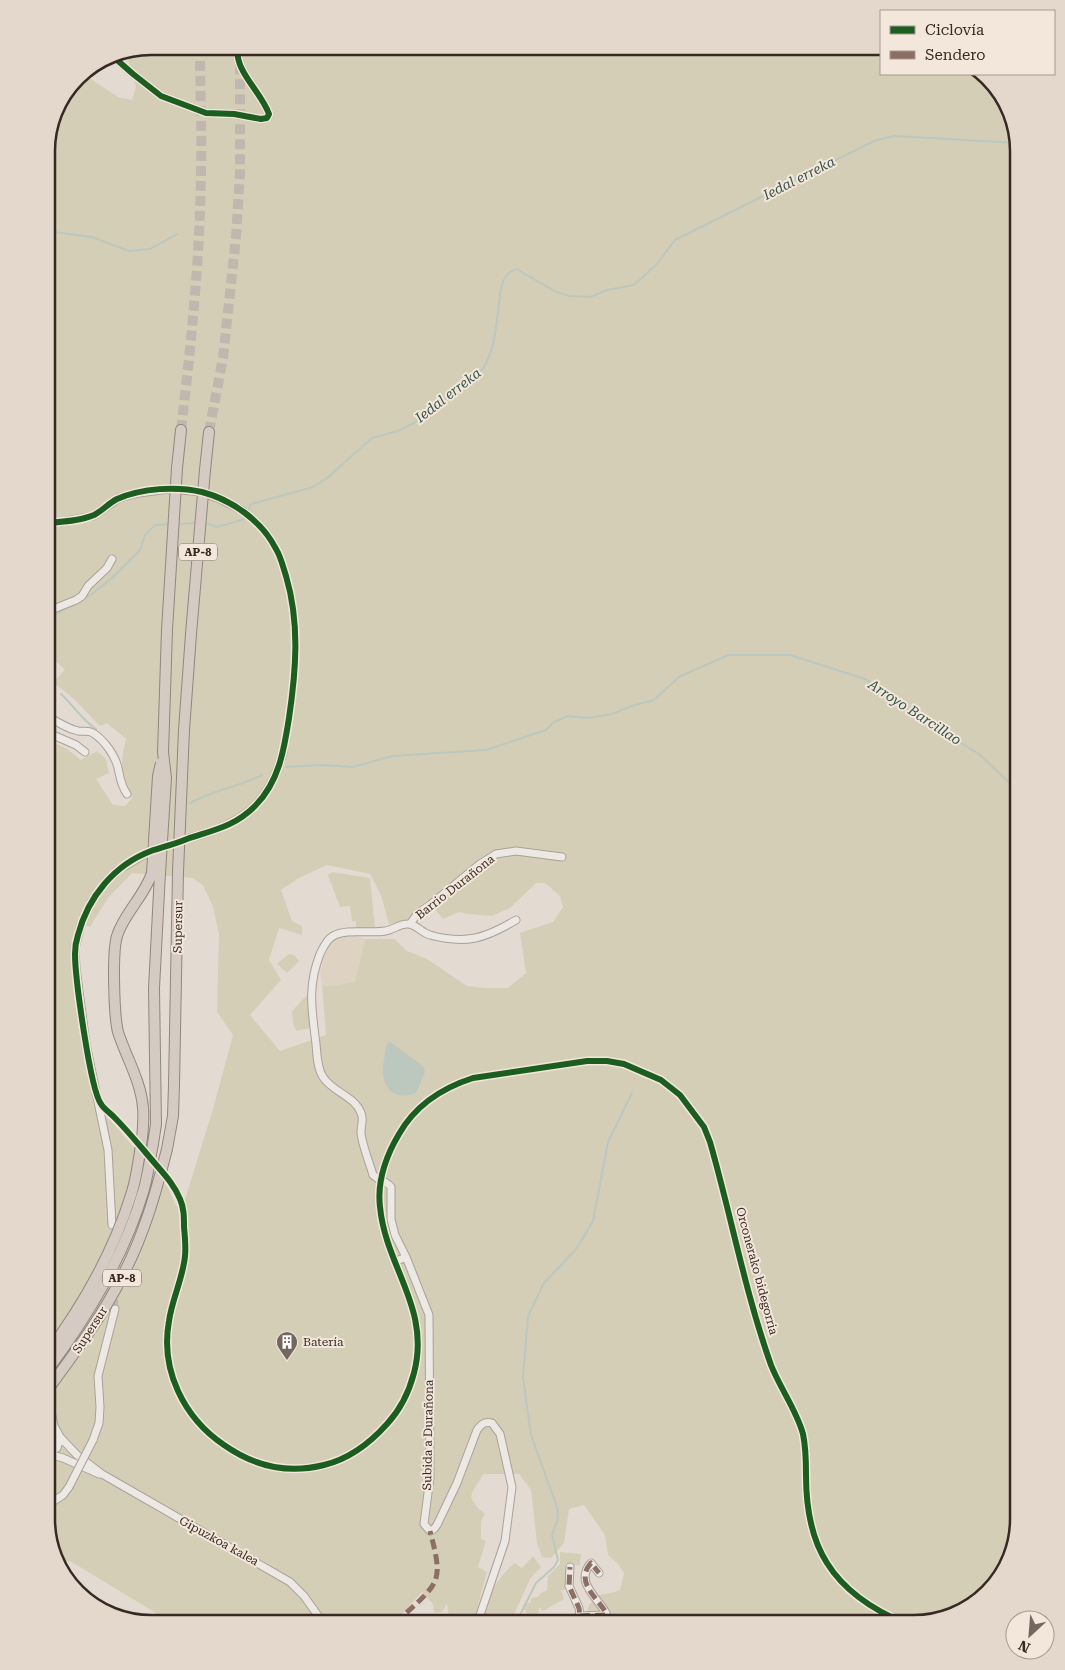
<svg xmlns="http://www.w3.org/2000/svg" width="1065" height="1670" viewBox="0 0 1065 1670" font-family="'Roboto Serif',serif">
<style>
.farmland{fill:#ded3c2}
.green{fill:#d4ceb6;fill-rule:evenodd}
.water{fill:#bcc8be}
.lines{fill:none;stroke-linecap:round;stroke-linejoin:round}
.stream{stroke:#bcc8be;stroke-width:2}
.minor-tunnel{stroke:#c1b7af;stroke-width:7;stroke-dasharray:7 3.5;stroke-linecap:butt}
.highway-tunnel{stroke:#c1b7af;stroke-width:10;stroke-dasharray:10 5;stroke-linecap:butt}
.minor-casing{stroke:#a9a19a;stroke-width:9}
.highway-casing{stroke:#8f8781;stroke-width:12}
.minor{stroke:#ece8e3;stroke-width:7}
.highway{stroke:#d6cbc3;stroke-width:10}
.minor-bridge-casing{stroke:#a9a19a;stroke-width:9;stroke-linecap:butt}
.highway-bridge-casing{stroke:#8f8781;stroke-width:12;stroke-linecap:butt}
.minor-bridge{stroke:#ece8e3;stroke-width:7}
.highway-bridge{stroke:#d6cbc3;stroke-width:10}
.quiet{stroke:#8d6e63;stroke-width:5;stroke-dasharray:10 5;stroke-linecap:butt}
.cycleway-casing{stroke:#f3e6da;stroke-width:9}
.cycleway{stroke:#1b5e20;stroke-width:6}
.labels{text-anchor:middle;stroke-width:4;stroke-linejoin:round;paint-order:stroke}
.shield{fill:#f3e6da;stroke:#70625a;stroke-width:1}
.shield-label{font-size:11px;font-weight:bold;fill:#382923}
.street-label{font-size:12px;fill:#382923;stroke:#f3e6da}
.poi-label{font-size:12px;fill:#382923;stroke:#f3e6da;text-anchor:start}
.water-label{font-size:14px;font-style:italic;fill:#34564d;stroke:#f3e6da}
.rim{fill:none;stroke:#382923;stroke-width:2.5}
</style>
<rect width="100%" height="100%" fill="#e3dbd2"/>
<!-- farmland -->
<path class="farmland" d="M343,936H357L365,939L355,983L332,986L322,985L320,973L326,950L336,938Z"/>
<!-- green -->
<path class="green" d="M151,46H881V74H981L1008,104L1019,151V1520L1001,1577L961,1613L914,1624H580L582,1623C587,1611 590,1597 604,1594C610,1593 614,1593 620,1590L624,1573L618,1564L608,1555L605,1535L584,1505L569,1509L564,1543L551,1558L542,1557L537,1543L531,1490L519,1474H483C479,1483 473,1488 471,1497L476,1506L485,1514L481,1522V1539L486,1541L478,1567L487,1572L474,1620L469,1624H450L447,1604L442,1612L434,1613L433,1604L422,1592L393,1624H174L70,1561L57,1566L46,1519V739L67,749L81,760L97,751L106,759L109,773L96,779L113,805L125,806L132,798C130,789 127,784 124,775C120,764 123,751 126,739L107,723L100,726L75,700L53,682L65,670L46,652V144L54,110L77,77L84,72L85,75L118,97L132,100L136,87L128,59L123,52ZM327,865L370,874L381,895L389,924L408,919L415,909L428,900L443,919L459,912L468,914L492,916L510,908L536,883H545L560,896L563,907L553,922L520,933L526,973L508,988H485L467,986L427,959L407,951L394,939H365L355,982L332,986L322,985L326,1035L280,1051L250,1015L281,980L269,960L279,928L302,935V926L292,921L281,890L299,878ZM132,873L192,878L203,885L213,907L219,934L217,1012L233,1035L213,1109L183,1206H176L168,1188L111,1121L94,1106L74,992L72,953L79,923L90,927L108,898Z
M332,872L370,878L375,928L356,930V921H352L350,906L340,907L328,875Z
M289,954L294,955L299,961L287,973L277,964Z
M307,995L311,1028L296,1031L293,1023L292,1011Z
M560,1552L581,1554L580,1565L567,1566L565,1590H561L564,1599L545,1610L542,1611L541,1608L538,1609L540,1612L529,1617L522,1605L531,1602V1598L538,1597L542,1592L547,1591L548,1576L560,1564Z
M533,1556L541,1567L530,1579L513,1617L508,1619L509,1624H485C478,1606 501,1573 515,1563L522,1568Z"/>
<!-- water -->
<path class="water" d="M389,1041L423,1066L425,1072L416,1093C390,1103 379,1082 384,1060C386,1052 384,1048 389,1041Z"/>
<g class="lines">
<!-- stream -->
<path class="stream" d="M46,231L92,237L129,251L150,249L177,234
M205,523L217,527L245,519L251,504L313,487L327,478L372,438L398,431L414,423L483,369C495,349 496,326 499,304C500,296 500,285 505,278C508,272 511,271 517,269L554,291L569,296L590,297L607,290L634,285L657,264L675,240L876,140L895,136L1017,143
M177,524L197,523
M46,620L92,594L111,579L140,550L145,535L155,525L170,524
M61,694C73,705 82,720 96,729
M286,767L322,765L353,767L392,756L486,750L546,730L554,722L568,716L588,718L612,714L635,705L654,700L679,677L728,655H790L865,679L926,722L979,754L1011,784L1019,787
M190,803C213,790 239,787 262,775
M517,1621L536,1583L554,1567L558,1560L552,1535L558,1519L557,1507L531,1435L523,1377L528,1316L544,1283L577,1248L593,1221L608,1142L632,1093"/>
<!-- minor-tunnel -->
<path class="minor-tunnel" d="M243,511C250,517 258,522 264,529C274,540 279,555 284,570C304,634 294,687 283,752
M46,523L61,522
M159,849L189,838
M81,925L91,900L106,882
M114,1268L115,1309"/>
<!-- highway-tunnel -->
<path class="highway-tunnel" d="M181,430C191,345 200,258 201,172C202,130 200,88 200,46
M209,432L223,358L236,237L240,173V60"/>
<!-- minor casing -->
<g class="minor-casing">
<path id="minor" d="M114,54L117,60L133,74L161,96L206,113L234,114L261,119L267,118L269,114C261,91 233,70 238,46
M61,522L93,516L119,498L139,493L169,489L201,492L220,499L243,511
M46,612L76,600L82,596L88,586L107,568L112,559
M46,715C57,722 66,728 78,731C84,732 88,730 93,733C104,740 115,755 118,768C120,777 121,786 127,794
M46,732L76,745L85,752
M189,838C241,825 269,805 283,752
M106,882L117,871L147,853
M410,924L418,913L430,905L480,864L496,854L516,851L562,857
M81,925L75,948L76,968L86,1044L108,1150L112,1225
M399,1260L406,1257
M46,1350L51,1248L46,1223
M46,1387L54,1426
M46,1422L54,1426L60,1437L57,1448L47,1454
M60,1437L77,1455L102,1474L290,1582L304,1596L324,1624
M93,1440L99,1423L100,1407L98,1376L115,1309
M48,1454L63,1458L99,1474
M46,1506L63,1495L69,1487
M580,1616L605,1615L606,1613C598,1598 574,1582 591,1563L599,1573
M480,1624L479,1618L505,1541L512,1487L500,1434L492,1423C485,1421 481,1424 477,1430L457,1483L437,1525L434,1529L430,1531L424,1524L430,1477L429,1315L406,1257L395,1235L391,1219V1187C387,1181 379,1181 373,1175C370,1164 361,1142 361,1132C361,1125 364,1119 361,1113C355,1096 332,1092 323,1077C317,1068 317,1054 316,1044C312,1011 307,987 320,954C323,948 326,940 333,936C347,928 370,934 385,931C393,930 399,924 407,924C415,923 422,933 430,935C466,945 486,938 516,920
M527,1624L533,1622L547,1624
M555,1624L570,1621L580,1616L579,1608L569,1586L570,1567"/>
</g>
<!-- highway casing -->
<g class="highway-casing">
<path id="highway" d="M177,468L181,430
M205,470L209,432
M164,722L167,630
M184,730L191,634
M142,1138C143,1128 144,1118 143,1108C141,1081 126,1057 118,1032C114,1016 112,952 117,936C124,913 144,897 152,873
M153,1144L156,1124L154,988L160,873
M167,1149L173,1116L174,1085L178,872"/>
</g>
<!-- minor -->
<use href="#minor" class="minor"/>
<!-- highway -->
<use href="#highway" class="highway"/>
<!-- minor-bridge casing -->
<g class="minor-bridge-casing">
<path id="minor-bridge" d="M69,1487L93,1440"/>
</g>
<!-- highway-bridge casing -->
<g class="highway-bridge-casing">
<path id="highway-bridge" d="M167,630L177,468
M191,634L205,470
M178,872L184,730
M152,873L158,776L161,763
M160,873L166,778L163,752L164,722
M46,1355C82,1307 113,1253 131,1195C137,1177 139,1157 142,1138
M46,1372C88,1316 124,1257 144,1189C148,1174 150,1159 153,1144
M46,1392C74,1354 102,1317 123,1275C144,1235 156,1192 167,1149"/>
</g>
<!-- minor-bridge -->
<use href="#minor-bridge" class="minor-bridge"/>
<!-- highway-bridge -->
<use href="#highway-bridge" class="highway-bridge"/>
<!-- quiet -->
<path class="quiet" d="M580,1616L605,1615L606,1613C598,1598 574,1582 591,1563L599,1573
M399,1624L398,1622L402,1617C412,1607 433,1591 436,1578C440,1566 433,1543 430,1531
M527,1624L533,1622L547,1624
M555,1624L570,1621L580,1616L579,1608L569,1586L570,1567"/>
<!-- cycleway casing -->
<g class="cycleway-casing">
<path id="cycleway" d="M114,54L117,60L133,74L161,96L206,113L234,114L261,119L267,118L269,114C261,91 233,70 238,46
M46,523C61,522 80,521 94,515C102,511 109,503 117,499C142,488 177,486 202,492C232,500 262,521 276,549C281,557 283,567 286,576C300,623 296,671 289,718C284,750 279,782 255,806C234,827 213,830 187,839C175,844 163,847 151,851C114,865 88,897 78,935C76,941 75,947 75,954C75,976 90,1089 101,1104C104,1109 110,1113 114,1117C128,1131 140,1146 152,1160C163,1173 174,1184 180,1199C184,1208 184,1217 184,1227C185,1237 186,1247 185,1256C183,1278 172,1299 169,1321C160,1370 184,1418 224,1445C254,1466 288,1474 324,1465C349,1459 370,1443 387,1424C400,1410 409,1392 414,1373C431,1308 386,1268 380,1207C377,1182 386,1156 399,1134C415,1106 442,1088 473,1078L587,1061H607L624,1064L661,1080L680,1095L704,1127L710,1142C731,1215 745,1292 771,1365C780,1388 797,1411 803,1434C806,1448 806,1461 806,1475C806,1504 811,1538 827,1563C845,1592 875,1611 907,1624"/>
</g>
<!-- cycleway -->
<use href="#cycleway" class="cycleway"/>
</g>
<!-- icons -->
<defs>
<g id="building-pin" transform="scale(1.125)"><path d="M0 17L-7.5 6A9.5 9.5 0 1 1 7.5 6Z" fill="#746760" stroke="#f3e6da"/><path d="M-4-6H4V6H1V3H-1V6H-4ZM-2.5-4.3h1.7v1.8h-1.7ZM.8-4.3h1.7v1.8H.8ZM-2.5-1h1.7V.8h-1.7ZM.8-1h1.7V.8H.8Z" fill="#fff"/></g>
</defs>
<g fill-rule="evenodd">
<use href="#building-pin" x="287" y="1342"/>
</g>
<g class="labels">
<!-- shield labels -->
<g class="shield">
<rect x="179" y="543.5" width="38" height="17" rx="4"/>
<rect x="103" y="1269.5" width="38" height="17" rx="4"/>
</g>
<g class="shield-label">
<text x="198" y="556">AP-8</text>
<text x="122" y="1282">AP-8</text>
</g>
<!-- street labels -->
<g class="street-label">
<text transform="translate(455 887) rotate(-38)" y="4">Barrio Durañona</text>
<text transform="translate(178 927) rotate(-89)" y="4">Supersur</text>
<text transform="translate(757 1271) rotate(75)" y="4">Orconerako bidegorria</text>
<text transform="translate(90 1330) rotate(-57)" y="4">Supersur</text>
<text transform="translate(428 1435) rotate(-89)" y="4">Subida a Durañona</text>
<text transform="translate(219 1541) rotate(29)" y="4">Gipuzkoa kalea</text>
</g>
<!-- poi labels -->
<g class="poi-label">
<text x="303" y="1346">Batería</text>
</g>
<!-- water labels -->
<g class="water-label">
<text transform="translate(799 178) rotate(-27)" y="5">Iedal erreka</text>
<text transform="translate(448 395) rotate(-38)" y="5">Iedal erreka</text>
<text transform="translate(915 712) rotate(33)" y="5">Arroyo Barcillao</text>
</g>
</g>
<!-- crop -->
<path d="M0 0H1065V1670H0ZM151 55H914A96 96 0 0 1 1010 151V1519A96 96 0 0 1 914 1615H151A96 96 0 0 1 55 1519V151A96 96 0 0 1 151 55Z" fill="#e4d7cb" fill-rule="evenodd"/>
<path class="rim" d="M151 55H914A96 96 0 0 1 1010 151V1519A96 96 0 0 1 914 1615H151A96 96 0 0 1 55 1519V151A96 96 0 0 1 151 55Z"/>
<!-- legend -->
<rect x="880" y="10" width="175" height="65" fill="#f3e6da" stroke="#a89a91"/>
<rect x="890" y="26" width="25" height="8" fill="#1b5e20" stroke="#a89a91"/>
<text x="925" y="35" font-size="15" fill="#382923">Ciclovía</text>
<rect x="890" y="51" width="25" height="8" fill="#8d6e63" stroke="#a89a91"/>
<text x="925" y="60" font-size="15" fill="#382923">Sendero</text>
<!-- north arrow -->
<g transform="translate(1030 1635) rotate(206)"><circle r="24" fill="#f3e6da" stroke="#a89a91"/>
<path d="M0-4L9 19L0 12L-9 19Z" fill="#746760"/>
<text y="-8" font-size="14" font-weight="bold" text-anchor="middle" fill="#382923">N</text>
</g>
</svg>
